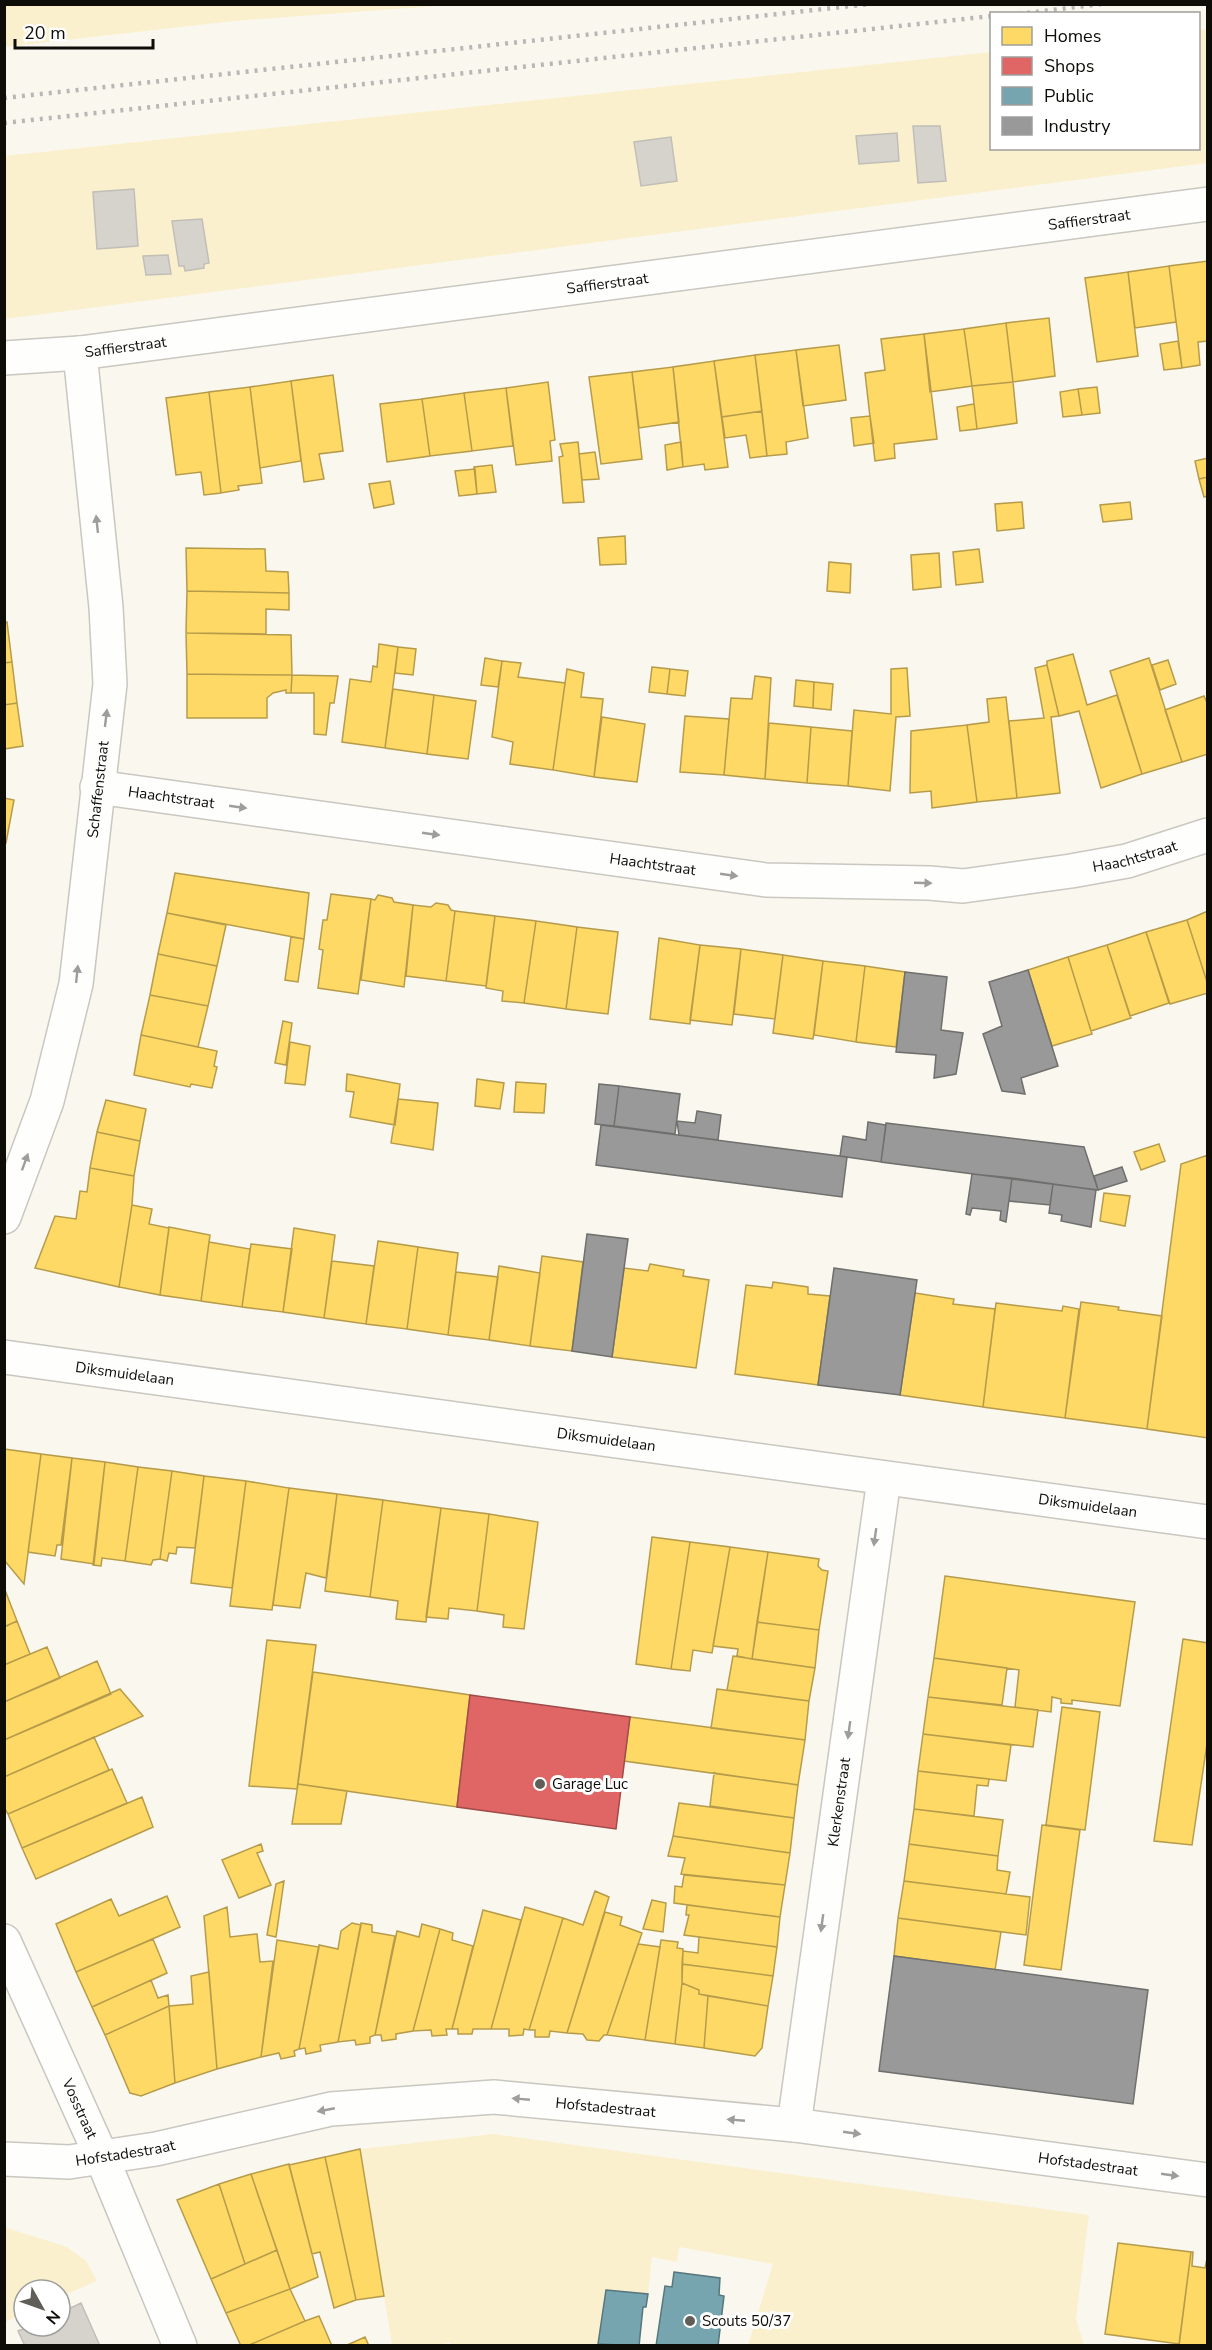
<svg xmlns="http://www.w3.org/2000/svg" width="1212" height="2350" viewBox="0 0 1212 2350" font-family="'Nunito Sans',sans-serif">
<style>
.green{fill:#fbf0ce}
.homes{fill:#ffd966;stroke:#b69c4a;stroke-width:1.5}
.shops{fill:#e06666;stroke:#a14b4a;stroke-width:1.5}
.public{fill:#76a5af;stroke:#56777d;stroke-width:1.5}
.industry{fill:#999;stroke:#6f6f6d;stroke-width:1.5}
.building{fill:#d5d3cc;stroke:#c0beb7;stroke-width:1.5}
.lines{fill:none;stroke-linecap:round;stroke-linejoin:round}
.minor-casing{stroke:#c9c7c0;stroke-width:36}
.minor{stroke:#fefefc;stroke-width:33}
.rail{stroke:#b8b7b5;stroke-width:4.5;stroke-dasharray:3 6;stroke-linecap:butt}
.oneway{fill:#9e9d9a}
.poi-dot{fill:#605e58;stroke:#fff;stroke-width:2}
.labels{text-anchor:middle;stroke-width:6;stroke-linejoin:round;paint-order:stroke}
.street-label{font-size:15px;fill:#0d0c07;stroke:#fff}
.poi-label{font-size:15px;fill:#0d0c07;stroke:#fff;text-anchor:start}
</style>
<rect width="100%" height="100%" fill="#faf7ee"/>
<!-- green -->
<path class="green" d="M4,5L5,4L449,5L234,21L5,47Z
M1207,29V163L5,319L4,156L991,52L992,148H1198L1199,30Z
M494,2134L1089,2215L1076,2319L1084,2345H748L773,2264L679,2247L677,2262L652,2257L648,2294L606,2290L598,2343L609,2345L452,2346L450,2342L441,2345H392L360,2149Z
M4,2227L67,2247L86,2261L97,2281L60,2297V2290H24V2313L5,2322Z"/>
<!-- homes -->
<path class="homes" d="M1208,261V341L1198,342L1200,365L1182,368L1169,266Z
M1169,266L1176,322L1135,328L1128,272Z
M1128,272L1138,356L1097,362L1085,278Z
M1049,318L1055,376L1013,382L1006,323Z
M1006,323L1013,382L972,386L964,329Z
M964,329L972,386L930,392L924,334Z
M924,334L937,439L894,444L895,458L875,461L865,373L885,370L881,339Z
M1178,341L1182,368L1164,370L1160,344Z
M839,345L846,400L803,406L796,350Z
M796,350L808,438L786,442L787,454L767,456L755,355Z
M755,355L762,411L722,417L714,361Z
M714,361L728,467L705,470L704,464L683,467L673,367Z
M673,367L679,422L639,428L632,372Z
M632,372L642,459L601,464L589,377Z
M333,375L343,451L319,454L324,479L304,482L291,381Z
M291,381L301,461L260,468L250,387Z
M548,382L555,440L550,441L552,461L516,465L506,388Z
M1013,382L1017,423L977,429L972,386Z
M250,387L262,483L238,486L239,490L221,493L209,392Z
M1097,387L1100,413L1082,415L1078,389Z
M506,388L513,446L472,451L464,393Z
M1078,389L1082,415L1063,417L1060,392Z
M209,392L221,493L204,495L201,472L176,475L166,398Z
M464,393L472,451L430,456L422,399Z
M422,399L430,456L387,462L380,404Z
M974,404L977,429L960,431L957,407Z
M762,411L767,456L750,458L746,435L725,438L722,417Z
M870,416L874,443L854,446L851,418Z
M578,442L584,502L563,503L559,457L563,456L560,444Z
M681,442L683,467L667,470L665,445Z
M595,452L599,479L582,480L579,454Z
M1208,458V477L1199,479L1195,461Z
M492,465L496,492L477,494L474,467Z
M475,469L477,494L459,496L455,471Z
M1208,477V496L1204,497L1199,479Z
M390,481L394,504L374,508L369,484Z
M1022,502L1024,528L997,531L995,504Z
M1130,502L1132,519L1103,522L1100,505Z
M625,536L626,564L600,565L598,538Z
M186,548L265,549L266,571L288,572L289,593L187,591Z
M979,549L983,582L956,585L953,552Z
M939,553L941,587L913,590L911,555Z
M829,562L851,564L850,593L827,591Z
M187,591L289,593V610L266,609V634L186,633Z
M4,622H7L12,662L4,663Z
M186,633L291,635L292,675L187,674Z
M379,644L398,647L385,748L342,742L350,679L371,682L373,666L377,667Z
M398,647L416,649L413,675L395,673Z
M1073,654L1087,705L1117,695L1142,774L1101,788L1079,711L1059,716L1047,665V661Z
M485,658L502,661L498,687L481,685Z
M1149,658L1182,762L1142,774L1110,671Z
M1168,660L1176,684L1160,690L1152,665Z
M502,661L521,663L518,677L565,683L553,770L510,764L513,742L492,737Z
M12,662L17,703L4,705V663Z
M1047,665L1059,716L1051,717L1060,793L1017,798L1009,721L1044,718L1035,668Z
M652,667L670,669L667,694L649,692Z
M907,668L910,716L896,717L890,791L848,786L854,710L891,714V669Z
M567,669L584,673L581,697L603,699L594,777L553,770Z
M670,669L688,671L685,696L667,694Z
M187,674L292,675L291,693H286V690L273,693L267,698V718H187Z
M292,675L338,676L334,703H330L326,735L314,734V693H291Z
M755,676L771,678L765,779L724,775L731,698L752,699Z
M796,680L814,682L813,708L794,706Z
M814,682L833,684L831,710L813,708Z
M393,689L434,695L427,754L385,748Z
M434,695L476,701L468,759L427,754Z
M1204,696L1208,705V754L1182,762L1165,710Z
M1006,697L1017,798L977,802L967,725L989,722L987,699Z
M17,703L23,746L4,749V705Z
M685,716L729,719L724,775L680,772Z
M602,717L645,724L637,782L594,777Z
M769,723L811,727L807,783L765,779Z
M967,725L977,802L932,808L931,791L910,793L911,731Z
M811,727L852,731L848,786L807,783Z
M4,798L14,800L6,843H4Z
M175,873L309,893L304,939L167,913Z
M331,894L371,899L358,994L318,988L323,950L319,949L323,920H327Z
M378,895L392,898L394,902L413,905L404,987L361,980L371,899L375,900Z
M436,903L448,905L451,910L455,911L446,981L406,976L413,905L431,907Z
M455,911L495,916L486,986L446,981Z
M1208,911V985L1187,920Z
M167,913L226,925L217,966L158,954Z
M495,916L536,921L524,1003L502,1001L503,991L486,988Z
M1187,920L1208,985V993L1170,1004L1146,932Z
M536,921L577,927L566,1009L524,1003Z
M577,927L618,932L608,1014L566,1009Z
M1146,932L1169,1003L1130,1016L1107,945Z
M291,937L304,939L298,982L285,980Z
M659,938L700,945L690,1024L650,1019Z
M700,945L741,949L732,1025L690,1020Z
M1107,945L1131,1018L1091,1031L1068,957Z
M741,949L783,955L775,1019L734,1014Z
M158,954L217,966L208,1006L150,995Z
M783,955L823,961L813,1039L773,1033Z
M1068,957L1092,1034L1052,1046L1028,970Z
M823,961L865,966L856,1042L814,1035Z
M865,966L905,972L896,1047L856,1042Z
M150,995L208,1006L198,1047L141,1035Z
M283,1021L292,1023L286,1065L275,1063Z
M141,1035L217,1051L214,1066L217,1067L212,1088L191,1084L190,1087L134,1075Z
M290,1042L310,1046L305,1085L285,1083Z
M347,1074L400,1084L395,1125L350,1117L354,1092L346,1091Z
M477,1079L504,1083L500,1109L475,1106Z
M516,1082L546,1084L544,1113L514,1112Z
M398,1099L438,1103L433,1150L391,1143Z
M106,1100L146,1109L140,1141L97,1132Z
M97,1132L140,1141L134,1176L90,1168Z
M1159,1144L1165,1161L1141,1170L1134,1152Z
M1208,1155V1438L1147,1429L1181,1164Z
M90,1168L134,1176L132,1205L119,1287L35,1268L55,1216L76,1219L80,1191L87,1192Z
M1104,1193L1130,1196L1125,1226L1100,1221Z
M132,1205L152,1209L149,1224L169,1228L160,1295L119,1287Z
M169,1227L210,1235L201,1301L160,1295Z
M294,1228L335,1235L324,1318L283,1312Z
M378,1241L418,1247L407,1329L366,1324Z
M209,1242L250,1249L242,1307L201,1301Z
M251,1244L292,1249L283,1312L242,1307Z
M418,1247L458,1253L448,1335L407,1329Z
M542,1256L583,1262L572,1351L530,1346Z
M332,1261L374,1266L366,1324L324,1318Z
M650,1264L684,1270L683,1276L709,1280L696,1368L612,1357L624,1268L648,1271Z
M499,1266L540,1273L530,1346L489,1340Z
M456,1272L498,1277L489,1340L448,1335Z
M773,1282L808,1287V1294L830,1296L818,1385L735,1374L746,1285L772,1288Z
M915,1293L954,1299L953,1304L995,1309L983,1407L900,1395Z
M1081,1302L1119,1307L1118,1310L1162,1316L1147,1429L1065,1418Z
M996,1303L1062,1311L1063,1306L1079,1309L1065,1418L983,1407Z
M4,1449L41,1454L24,1584L4,1560Z
M41,1454L72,1458L61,1545H57L55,1556L28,1552Z
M72,1458L105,1462L94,1564L61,1559Z
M105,1462L138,1467L125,1561L102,1558L101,1566L93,1565Z
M138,1467L172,1471L160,1559L153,1560L151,1565L125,1561Z
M172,1471L204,1476L195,1548L177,1547L176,1554L169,1553L167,1561L160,1559Z
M204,1476L246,1481L232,1588L191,1583Z
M246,1481L289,1488L272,1610L230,1606Z
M289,1488L337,1494L326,1578L306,1573L300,1608L273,1605Z
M337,1494L383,1500L370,1597L325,1591Z
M383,1500L441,1508L426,1622L396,1619L398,1601L370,1597Z
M441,1508L489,1514L477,1611L449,1608L448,1619L426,1617Z
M489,1514L538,1522L524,1629L503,1627L504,1615L477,1611Z
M652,1537L690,1542L671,1669L636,1664Z
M690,1542L730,1547L712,1653L693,1650L690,1671L671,1669Z
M730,1547L768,1552L752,1659L737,1656L738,1649L713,1646Z
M768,1552L819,1559L818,1566L822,1570L828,1571L819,1630L757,1622Z
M945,1576L1135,1602L1120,1706L1072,1700V1704L1061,1703V1699L1052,1697L1051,1712L1015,1707L1019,1670L934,1658Z
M5,1590L17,1621L4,1627V1590Z
M17,1621L30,1654L4,1665V1627Z
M757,1622L819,1630L815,1668L752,1659Z
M1183,1639L1208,1643V1737L1192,1845L1154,1841Z
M267,1640L316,1645L297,1789L249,1786Z
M47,1647L60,1678L4,1702V1665Z
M733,1656L815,1668L809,1701L727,1690Z
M934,1658L1007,1668L1002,1705L928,1697Z
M97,1661L111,1694L4,1740V1702Z
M313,1672L470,1695L457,1807L298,1784Z
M120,1689L143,1716L4,1777V1740Z
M717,1689L809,1701L805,1740L711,1728Z
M928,1697L1038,1710L1033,1747L923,1734Z
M1062,1707L1100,1712L1085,1830L1046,1825Z
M630,1717L805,1740L798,1785L624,1761Z
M923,1734L1011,1745L1006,1781L918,1771Z
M94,1737L109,1770L8,1814L4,1807V1777Z
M112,1769L127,1803L22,1848L8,1814Z
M918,1771L989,1779L988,1786L977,1785L974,1816L914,1809Z
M714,1773L798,1785L794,1818L710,1806Z
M298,1784L347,1791L341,1824H292Z
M142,1797L153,1827L36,1879L22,1848Z
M679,1803L794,1818L790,1853L673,1836Z
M914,1809L1003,1820L998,1856L909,1844Z
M1042,1825L1080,1830L1061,1970L1024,1965Z
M673,1836L790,1853L785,1885L681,1874L685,1858L668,1856Z
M261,1844L263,1851L257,1853L271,1885L239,1898L222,1860Z
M909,1844L998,1856L997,1870L1010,1872L1006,1894L904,1881Z
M684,1875L785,1885L780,1917L674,1903L675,1886L682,1887Z
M284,1881L276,1937L267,1935L276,1884Z
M904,1881L1030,1897L1026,1935L898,1918Z
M595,1891L609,1897L567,2033L550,2031L549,2037H535V2030H529L563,1918L583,1925Z
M167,1896L180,1927L76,1972L56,1924L111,1899L119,1916Z
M652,1900L666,1903L663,1932L643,1929Z
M687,1905L780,1917L777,1947L684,1935L689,1915H686Z
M227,1907L230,1937L257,1934L260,1962L273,1961L261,2057L217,2069L204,1916Z
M525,1907L563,1918L529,2030L524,2029L523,2035L509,2036V2029H491Z
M483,1910L521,1920L491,2029H473L472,2034H458V2029H452Z
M605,1912L622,1917L620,1925L642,1933L607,2035H604L599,2041L587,2040L583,2034L567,2033Z
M898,1918L1001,1932L995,1970L894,1956Z
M352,1923L361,1925L338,2042L320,2045L321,2051L306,2054L305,2048L299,2049L319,1945L338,1949L341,1931Z
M361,1923L372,1925V1932L395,1936L375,2035L370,2037V2043L356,2045L355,2040L338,2042Z
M422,1924L440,1929L413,2031L396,2034V2039L382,2041L381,2035H375L397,1931L419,1937Z
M440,1929L453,1933L452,1940L473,1946L452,2029H446L447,2035L432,2036L431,2030L413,2031Z
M699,1937L777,1947L773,1976L682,1964L683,1951L698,1953Z
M153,1939L167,1973L92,2007L76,1972Z
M277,1940L319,1947L299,2049L294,2051L295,2056L281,2059L279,2053L261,2057Z
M661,1940L678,1942L677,1948L683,1949L682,1983L675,2044L645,2040Z
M638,1944L660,1947L645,2040L607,2035Z
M682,1964L773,1976L768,2006L699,1994V1990L682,1983Z
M209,1972L217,2069L175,2083L169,2006L193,2004L191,1976Z
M151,1980L158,1998L168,1995L169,2006L105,2035L92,2007Z
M682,1983L699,1990V1994L708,1996L704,2048L675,2044Z
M708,1996L768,2006L762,2048L755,2056L704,2048Z
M169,2006L175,2083L141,2096L130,2093L105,2035Z
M360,2149L384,2296L356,2300L325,2157Z
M325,2157L356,2300L334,2308L320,2252L312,2254L289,2165Z
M289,2164L318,2277L290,2289L251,2174Z
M251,2174L277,2250L245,2264L219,2184Z
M219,2184L245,2264L211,2279L177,2200Z
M1118,2243L1191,2252L1179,2344L1105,2334Z
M277,2250L290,2289L226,2313L211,2279Z
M1191,2252H1193L1192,2266L1205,2268L1208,2254V2346H1179Z
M290,2289L305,2321L247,2346H241L226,2313Z
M319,2316L332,2346H247L305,2321Z
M365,2337L369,2346H345Z"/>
<!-- shops -->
<path class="shops" d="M470,1695L630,1717L616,1829L457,1807Z"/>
<!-- public -->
<path class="public" d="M674,2272L720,2278L719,2295L724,2296L718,2346H656L665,2286L672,2287Z
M606,2290L648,2294L646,2307H643L639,2346L598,2344Z"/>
<!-- industry -->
<path class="industry" d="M1028,970L1058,1066L1021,1078L1025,1094L1002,1091L983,1034L1002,1026L989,982Z
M905,972L947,977L941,1030L963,1033L956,1074L934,1078L936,1055L896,1052Z
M599,1084L619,1086L614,1126L595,1124Z
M619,1086L680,1094L675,1134L614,1126Z
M697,1111L721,1115L718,1140L679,1135L677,1121L695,1123Z
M868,1122L886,1125L881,1162L840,1156L843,1136L866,1140Z
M886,1123L1084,1147L1098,1190L881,1162Z
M601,1125L847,1157L842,1197L596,1165Z
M1122,1167L1127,1181L1098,1190L1094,1176Z
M972,1174L1012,1178L1006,1222L1000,1220L1001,1211L972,1208L970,1215L966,1214Z
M1012,1178L1053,1184L1050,1205L1009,1201Z
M1053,1184L1096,1190L1091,1227L1061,1221L1062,1215L1049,1213Z
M587,1234L628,1239L612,1357L572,1351Z
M834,1268L917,1280L900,1395L818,1385Z
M894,1956L1148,1990L1133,2104L879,2071Z"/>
<!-- building -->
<path class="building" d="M913,126H940L946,181L918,183Z
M897,133L899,161L859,164L856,136Z
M671,137L677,181L641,186L634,142Z
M134,189L138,246L97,249L93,192Z
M202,219L209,263L204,264V268L185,271L184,266H179L172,221Z
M168,255L171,274L146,275L143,256Z
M81,2303L100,2346H25L18,2331L31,2326H60V2313Z"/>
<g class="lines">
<!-- minor casing -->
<g class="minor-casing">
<g id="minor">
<path id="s1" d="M4,358L80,353L1208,204"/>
<path id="s2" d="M97,787L766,880L929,883L963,886L1071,871L1127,861L1208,835"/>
<path id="s3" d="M4,1217L47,1101L76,984L110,684L106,607L80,353"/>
<path id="s4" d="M4,1357L1208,1522"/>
<path id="s5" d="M4,1941L102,2158L180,2346"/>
<path id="s6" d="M794,2125L884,1479"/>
<path id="s7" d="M4,2159L69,2162L156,2149L331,2109L494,2097L794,2125L1208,2180"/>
</g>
</g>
<!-- minor -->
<use href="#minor" class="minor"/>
<!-- rail -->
<path class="rail" d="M1018,14L1102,4
M4,98L870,4
M4,123L992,16"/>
</g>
<!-- one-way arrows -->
<defs><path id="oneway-solid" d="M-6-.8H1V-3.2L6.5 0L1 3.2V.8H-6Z" transform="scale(1.5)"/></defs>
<g class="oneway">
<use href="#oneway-solid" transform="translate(97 524) rotate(-96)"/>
<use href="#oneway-solid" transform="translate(106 718) rotate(-83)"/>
<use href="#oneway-solid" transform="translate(238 807) rotate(8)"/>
<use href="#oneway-solid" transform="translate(431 834) rotate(8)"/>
<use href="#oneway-solid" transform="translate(729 875) rotate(8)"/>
<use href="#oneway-solid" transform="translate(923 883) rotate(2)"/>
<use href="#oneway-solid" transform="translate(77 974) rotate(-84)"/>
<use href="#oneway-solid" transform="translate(25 1162) rotate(-70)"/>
<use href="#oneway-solid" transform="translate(875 1537) rotate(98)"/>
<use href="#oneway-solid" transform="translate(849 1730) rotate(98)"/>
<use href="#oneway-solid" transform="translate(822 1923) rotate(98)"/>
<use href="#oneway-solid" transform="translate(521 2099) rotate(-175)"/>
<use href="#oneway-solid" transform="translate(326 2110) rotate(169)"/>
<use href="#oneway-solid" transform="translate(736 2120) rotate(-175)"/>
<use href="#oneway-solid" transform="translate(852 2133) rotate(8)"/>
<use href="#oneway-solid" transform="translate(1170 2175) rotate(8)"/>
</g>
<!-- markers -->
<g class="poi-dot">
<circle cx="540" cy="1784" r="6"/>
<circle cx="690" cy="2321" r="6"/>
</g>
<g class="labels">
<!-- street labels -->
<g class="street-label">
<text dy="5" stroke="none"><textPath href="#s1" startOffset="1094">Saffierstraat</textPath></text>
<text dy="5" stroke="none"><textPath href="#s1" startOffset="608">Saffierstraat</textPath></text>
<text dy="5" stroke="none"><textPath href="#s1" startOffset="122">Saffierstraat</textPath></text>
<text dy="5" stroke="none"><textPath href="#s3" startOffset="440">Schaffenstraat</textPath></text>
<text dy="5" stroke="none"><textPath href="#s2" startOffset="75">Haachtstraat</textPath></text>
<text dy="5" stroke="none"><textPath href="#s2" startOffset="1047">Haachtstraat</textPath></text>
<text dy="5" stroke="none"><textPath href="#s2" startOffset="561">Haachtstraat</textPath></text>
<text dy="5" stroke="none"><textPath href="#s4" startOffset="122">Diksmuidelaan</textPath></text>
<text dy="5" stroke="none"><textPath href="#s4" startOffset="608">Diksmuidelaan</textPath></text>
<text dy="5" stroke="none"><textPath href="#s4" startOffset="1094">Diksmuidelaan</textPath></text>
<text dy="5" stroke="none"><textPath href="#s6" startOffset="326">Klerkenstraat</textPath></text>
<text dy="5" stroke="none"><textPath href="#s7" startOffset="608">Hofstadestraat</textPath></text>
<text dy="5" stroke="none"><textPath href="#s5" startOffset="184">Vosstraat</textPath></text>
<text dy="5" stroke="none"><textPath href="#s7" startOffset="122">Hofstadestraat</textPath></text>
<text dy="5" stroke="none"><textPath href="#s7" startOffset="1094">Hofstadestraat</textPath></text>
</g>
<!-- poi labels -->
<g class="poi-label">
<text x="552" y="1789">Garage Luc</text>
<text x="702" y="2326">Scouts 50/37</text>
</g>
</g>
<!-- border -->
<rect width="1212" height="2350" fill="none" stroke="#0d0c07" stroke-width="12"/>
<!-- legend -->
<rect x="990" y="12" width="210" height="138" fill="#ffffff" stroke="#9e9e9c" stroke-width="1.5"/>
<rect x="1002" y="27" width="30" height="18" fill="#ffd966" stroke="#9e9e9c" stroke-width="1.5"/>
<text x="1044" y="42" font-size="18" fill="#0d0c07">Homes</text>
<rect x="1002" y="57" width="30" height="18" fill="#e06666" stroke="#9e9e9c" stroke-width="1.5"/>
<text x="1044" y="72" font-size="18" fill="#0d0c07">Shops</text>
<rect x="1002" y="87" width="30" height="18" fill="#76a5af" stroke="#9e9e9c" stroke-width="1.5"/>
<text x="1044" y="102" font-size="18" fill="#0d0c07">Public</text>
<rect x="1002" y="117" width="30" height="18" fill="#999999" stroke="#9e9e9c" stroke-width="1.5"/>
<text x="1044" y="132" font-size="18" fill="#0d0c07">Industry</text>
<!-- north arrow -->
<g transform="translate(42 2308) rotate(130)"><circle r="28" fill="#ffffff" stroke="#9e9e9c" stroke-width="1.5"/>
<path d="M0-4.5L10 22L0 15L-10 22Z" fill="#605e58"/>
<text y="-9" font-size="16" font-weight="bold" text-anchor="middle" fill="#0d0c07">N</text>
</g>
<!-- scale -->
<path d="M15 39v9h138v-9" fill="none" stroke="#0d0c07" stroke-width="3"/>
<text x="24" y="39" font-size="18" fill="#0d0c07" stroke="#ffffff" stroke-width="4.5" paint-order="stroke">20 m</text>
</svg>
